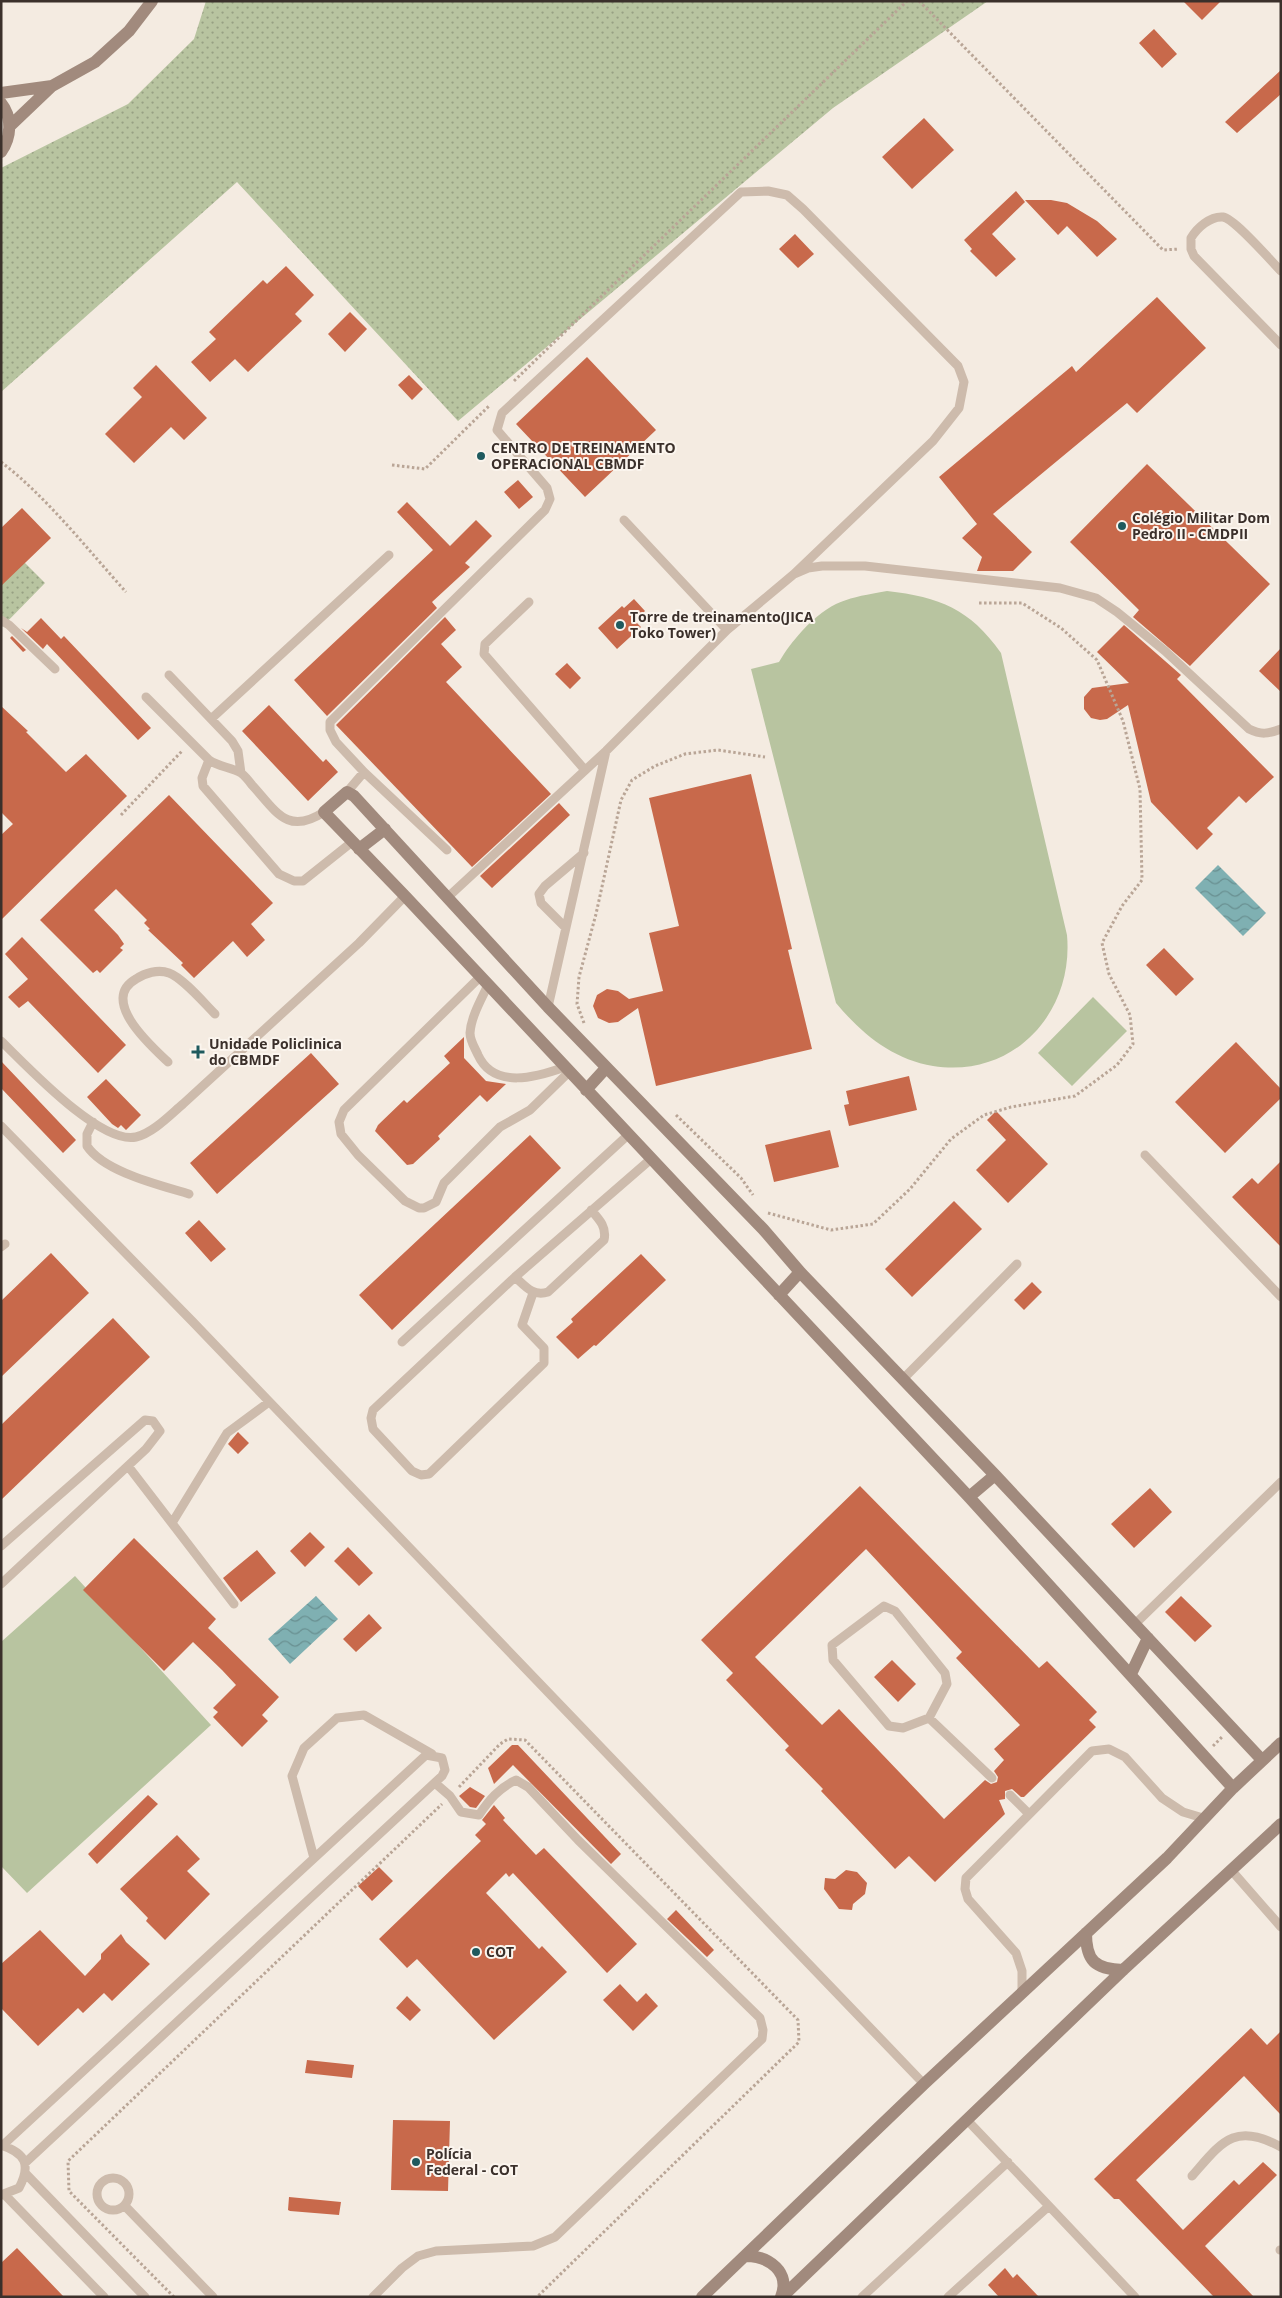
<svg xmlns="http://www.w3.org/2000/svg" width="1282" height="2298" viewBox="0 0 1282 2298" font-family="'Open Sans',sans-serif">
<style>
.green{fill:url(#green-dots)}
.pitch{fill:#b8c4a0}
.water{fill:url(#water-waves)}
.building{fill:#c8694b;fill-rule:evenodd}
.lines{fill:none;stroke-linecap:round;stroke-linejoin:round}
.path{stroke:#b9a596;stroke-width:3;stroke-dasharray:2.5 2.5;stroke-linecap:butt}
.lane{stroke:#cdbbac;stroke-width:9}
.secondary{stroke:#a18a7d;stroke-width:12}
.poi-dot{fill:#1f5a5e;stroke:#fbf5ee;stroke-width:2}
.labels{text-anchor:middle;stroke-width:4;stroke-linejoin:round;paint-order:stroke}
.poi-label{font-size:14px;font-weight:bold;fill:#3b302b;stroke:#fbf5ee;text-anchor:start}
</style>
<defs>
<pattern id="green-dots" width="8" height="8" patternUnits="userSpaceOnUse" patternTransform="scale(1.25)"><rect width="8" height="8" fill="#b8c4a0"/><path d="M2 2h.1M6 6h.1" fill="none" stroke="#97a083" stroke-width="1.8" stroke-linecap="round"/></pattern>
<pattern id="water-waves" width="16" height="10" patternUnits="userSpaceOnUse" patternTransform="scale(1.25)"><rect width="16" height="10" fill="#7fb0b2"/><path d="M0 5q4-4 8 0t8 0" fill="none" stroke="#699091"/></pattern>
</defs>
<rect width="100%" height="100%" fill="#f4ebe1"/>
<!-- green -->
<path class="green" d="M206,1H988L833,108L458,421L237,182L1,392V168L128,104L194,39Z
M1,539L45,583L1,628Z"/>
<!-- pitch -->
<path class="pitch" d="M887,591C940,597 970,609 1001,653L1067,935C1074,1012 1014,1079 933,1066C892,1059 862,1034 836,1003L751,669L779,662C786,650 793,641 802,631C831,600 848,598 887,591Z
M1093,997L1127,1031L1072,1086L1038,1053Z
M75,1576L211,1725L27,1893L1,1866V1642Z"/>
<!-- water -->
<path class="water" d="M1218,865L1266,913L1243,936L1195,888Z
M316,1596L338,1619L290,1664L268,1639Z"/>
<!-- building -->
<path class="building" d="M1183,1H1221L1202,20Z
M1154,29L1177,54L1162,68L1139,43Z
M1281,70V94L1237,133L1225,122Z
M924,118L954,150L912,189L882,157Z
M1016,191L1025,202L992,234L1016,259L996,277L970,251L972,249L964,240Z
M1025,200H1051L1067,203L1097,221L1117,239L1097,257L1067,226L1058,235Z
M795,234L814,254L798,268L779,249Z
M286,266L314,295L295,314L302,321L248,372L235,359L210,382L191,362L216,339L209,332L263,280L267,284Z
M1157,297L1206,348L1137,413L1127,403L993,514L1032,552L1013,571H977L982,557L962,538L977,524L939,477L1072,366L1076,372Z
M350,312L367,329L345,352L328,334Z
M587,357L656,430L585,497L516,424Z
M156,365L207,418L184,440L171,427L134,463L105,434L142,397L133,388Z
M409,375L423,389L412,400L398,385Z
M1147,464L1270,584L1190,666L1133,617L1139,610L1070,542Z
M518,480L533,497L519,509L504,492Z
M407,502L450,546L476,520L492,536L465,563L470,567L432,602L437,608L327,716L294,680L433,550L397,512Z
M22,508L51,538L1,586V528Z
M634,599L645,611L635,621L641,627L617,649L598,628L622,606L624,608Z
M445,617L456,630L441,644L462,667L446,682L551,794L472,867L336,725Z
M41,618L61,639L64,636L151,728L138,740L47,644L43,649L21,628L27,632Z
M1124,625L1181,675L1177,679L1274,777L1246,803L1239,796L1207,828L1213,834L1197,850L1151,802L1128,705L1107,719L1100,720L1091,718L1084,709V697L1092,688L1129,683L1097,652Z
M12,636L26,650L23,652L10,638Z
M1281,648V692L1259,671Z
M567,663L581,678L570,689L555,674Z
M269,705L323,762L326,759L338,772L308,801L242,731Z
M1,706L28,731L26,732L66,772L86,754L127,796L1,920V835L13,824L1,812Z
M751,774L792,949L788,950L812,1049L656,1086L638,1008L618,1022L609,1023L598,1018L593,1006L597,995L607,989L618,991L629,999L663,991L649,933L679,926L649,798Z
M169,795L273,903L251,924L265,940L247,957L233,941L194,978L181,965L183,963L148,930L150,929L144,923L147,920L116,889L94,910L118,935L124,944L120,948L123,950L100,973L97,970L93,973L40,920Z
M559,803L570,815L492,888L480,876Z
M22,937L126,1045L98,1073L28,1001L19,1008L8,997L28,979L5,954Z
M1164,948L1194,979L1176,996L1146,965Z
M464,1037V1058L486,1081L506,1084L487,1102L480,1095L438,1136L440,1139L413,1164L407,1165L375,1131L378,1125L404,1100L407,1103L450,1063L444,1056Z
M1236,1042L1281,1089V1098L1225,1153L1175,1102Z
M311,1053L339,1084L217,1194L190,1163Z
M1,1061L76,1140L63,1153L1,1088Z
M909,1076L917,1110L849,1126L844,1105L849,1104L846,1091Z
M106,1079L141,1115L126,1130L121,1125L118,1128L112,1124L87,1097Z
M996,1111L1048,1164L1008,1203L976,1170L1006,1140L987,1120Z
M830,1130L839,1167L774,1182L765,1145Z
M530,1135L561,1168L392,1330L359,1295Z
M1281,1161V1247L1232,1197L1252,1178L1258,1184Z
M954,1201L982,1229L912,1297L885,1269Z
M199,1220L226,1249L211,1262L185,1233Z
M51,1253L89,1293L1,1377V1301Z
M641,1254L666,1280L596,1346L594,1345L578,1359L556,1337L573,1322L571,1319Z
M1032,1282L1042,1292L1024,1310L1014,1300Z
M113,1318L150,1357L1,1500V1425Z
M238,1432L249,1443L238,1454L228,1444Z
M860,1486L1039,1668L1047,1661L1097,1712L1089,1720L1096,1727L1024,1797H1021L1012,1789L1005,1791V1799L999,1800L1005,1814L935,1882L909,1856L895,1869L821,1791L823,1789L785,1750L789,1746L726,1680L733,1673L701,1640ZM866,1549L962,1652L956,1658L1020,1725L994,1749L1004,1760L994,1771L998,1777L997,1782L991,1784L985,1780L944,1819L839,1709L822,1725L755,1657Z
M1150,1488L1172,1512L1134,1548L1111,1524Z
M310,1532L325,1547L305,1567L290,1551Z
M134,1538L216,1619L208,1628L279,1697L262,1715L268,1721L242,1747L213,1717L218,1712L213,1708L236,1685L222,1670L193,1642L164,1671L83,1590Z
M348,1547L373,1573L359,1586L334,1561Z
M257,1550L276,1573L241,1602L223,1578Z
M1181,1596L1212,1626L1195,1642L1165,1612Z
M369,1614L382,1628L356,1652L343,1639Z
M892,1660L916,1684L898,1702L874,1677Z
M512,1745H518L621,1854L611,1864L513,1765L494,1784L488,1768Z
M470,1787L485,1796L476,1808L470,1807L459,1796Z
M148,1795L158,1804L97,1864L88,1854Z
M494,1805L505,1818L503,1820L536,1855L544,1848L637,1944L607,1973L513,1873L509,1877L506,1873L486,1893L539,1949L542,1946L567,1972L494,2040L417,1959L407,1968L379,1939L481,1841L475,1835L486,1824L482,1820Z
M177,1835L200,1859L187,1871L210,1894L165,1940L146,1921L148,1918L120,1889Z
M379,1867L393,1881L372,1901L358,1886Z
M846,1870L857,1872L867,1883L865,1894L853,1904L852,1910L839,1909L824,1889L825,1878L835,1879Z
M676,1910L714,1950L707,1957L667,1919Z
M40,1930L85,1976L101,1959V1954L121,1934L126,1942L150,1964L112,2001L104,1993L83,2013L78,2008L38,2046L1,2008V1964Z
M620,1984L637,2002L646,1993L658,2006L633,2031L603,2000Z
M407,1996L421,2010L410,2021L396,2008Z
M1251,2028L1267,2045L1281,2031V2115L1244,2076L1136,2180L1183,2230L1234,2180L1239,2185L1263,2162L1277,2175L1205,2246L1254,2297H1214L1119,2199H1114L1094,2179Z
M307,2060L354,2065L352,2078L305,2073Z
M393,2120L450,2121L448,2191L391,2190Z
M289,2197L341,2202L339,2215L290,2211L288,2210Z
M17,2248L64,2297H1V2263Z
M1005,2268L1013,2278L1017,2274L1039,2297H999L988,2285Z"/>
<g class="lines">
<!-- path -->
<path class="path" d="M919,1L1163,250L1179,249
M514,381L907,1
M1,462C45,495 89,551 126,592
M392,465L425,469L490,405
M121,815L182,751
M584,1023L577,1004L579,977L596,914L621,800L632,780L655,766L685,754L718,750L765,757
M676,1115L741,1178L753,1195
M768,1213L831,1230L873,1224L910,1189L951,1139L984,1115L1011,1107L1075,1096L1117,1065L1133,1044L1130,1015L1109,974L1102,943L1122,906L1142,880L1140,789L1123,721L1097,660L1061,628L1022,603H978
M1213,1746L1222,1737
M459,1787L500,1744L508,1739L525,1740L798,2020L799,2042L537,2297
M174,2297L69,2191L68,2161L442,1804"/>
<!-- lane -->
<path class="lane" d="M1281,271C1270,260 1235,219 1223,217C1210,216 1197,228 1191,238V249L1194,256L1281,345
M624,520L727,630
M529,602L485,644L484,654L585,770
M1,620L9,625L55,669
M169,675L232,741L238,751L241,773
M146,697L209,760C219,767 231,767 241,773C245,776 249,781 252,785C276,811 287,836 324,812
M211,719L389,555
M209,760L202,778L203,786L279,874L294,881H303L352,842
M347,792L364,772
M447,850L364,772L336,742L330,730V722L545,510L550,499L547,488L497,430L502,413L741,192L768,191L787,195L803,209L958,366L964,382L959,408L933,441L794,574
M448,897L606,751L727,630L794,574L808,568L822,566H865L1060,588L1096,598L1117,612L1165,651L1249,729C1261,735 1268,734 1281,729
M565,927L541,903L539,894L545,886L584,853
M480,977L344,1110L339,1122L341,1134L358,1155L405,1201L419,1208H424L436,1202L444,1183L500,1127L530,1110L569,1072
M488,985C481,1000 471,1017 470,1033C470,1041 475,1048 478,1055C494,1090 537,1077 565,1067
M548,1007L606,751
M1,1041C26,1065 100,1145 136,1137C153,1133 170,1115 183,1104L359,943L405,896
M168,1062C151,1046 99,1000 136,979C145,973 158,969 169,973C183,978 204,1003 215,1014
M93,1122L87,1134V1146C104,1172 160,1185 189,1194
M1,1126L192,1321L924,2084
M1145,1155L1281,1297
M1,1247L5,1244
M515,1277C525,1286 533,1297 548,1292L604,1240C607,1227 599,1219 591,1210
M533,1293L522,1325L544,1348V1363L429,1474L421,1475L412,1471L373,1429L371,1418L373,1410L515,1277L651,1159
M402,1342L628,1135
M903,1379L1017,1264
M128,1466L234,1604
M172,1523L227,1433L269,1402
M1,1546L145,1420L153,1421L160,1431L146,1449L1,1584
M884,1606L895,1611L945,1673L947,1684L929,1718L903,1728L889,1726L833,1660L832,1645Z
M1135,1624L1281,1482
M929,1718L992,1778
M1010,1795L1029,1814
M314,1858L292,1776L304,1748L337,1718L364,1715L432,1754
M1232,1871L1281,1927
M1022,1992V1971L1016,1953L968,1899L965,1889L966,1878L1092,1751L1109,1749L1125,1757L1162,1798L1183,1812L1203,1818
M967,2120L1049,2206
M1,2145C26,2153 31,2165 19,2188L1,2195
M3,2145L426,1755L442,1758L445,1770L442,1776L25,2163
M26,2174L145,2297
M1192,2176C1221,2143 1234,2121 1281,2147
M97 2194a16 16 0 1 1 32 0a16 16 0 1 1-32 0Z
M5,2195L104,2297
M125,2206L213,2297
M1280,2250H1281
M373,2297L402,2268L418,2256L436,2251L533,2246L555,2237L762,2039L763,2030L760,2018L578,1840L528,1787L516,1780C499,1788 489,1800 479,1815L461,1812L450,1796L435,1783
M862,2297L1008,2162
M948,2297L1049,2206L1135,2297"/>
<!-- secondary -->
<path class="secondary" d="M1,93L52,86
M1,103C13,118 11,138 1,152
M10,126L52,86L95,62L129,31L152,1
M359,849L385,829
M586,1090L606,1068
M779,1295L800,1272
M969,1497L995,1475
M1131,1674L1148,1638
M1233,1788L969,1497L405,896L324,812L347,792L354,796L548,1007L763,1229L800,1272L995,1475L1262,1760
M1086,1933C1086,1961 1095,1969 1123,1970
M746,2256C769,2256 791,2272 781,2297
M702,2297L924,2084L1167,1858L1233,1788L1281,1743
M782,2297L1123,1970L1281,1824"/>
</g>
<!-- markers -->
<g class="poi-dot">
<circle cx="481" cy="456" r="5"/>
<circle cx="1122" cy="526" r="5"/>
<circle cx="620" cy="625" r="5"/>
<path d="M195.5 1044.5h5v5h5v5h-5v5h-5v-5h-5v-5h5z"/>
<circle cx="476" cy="1952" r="5"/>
<circle cx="416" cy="2162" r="5"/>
</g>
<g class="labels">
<!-- poi labels -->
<g class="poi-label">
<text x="491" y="453">CENTRO DE TREINAMENTO<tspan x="491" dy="16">OPERACIONAL CBMDF</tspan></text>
<text x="1132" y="523">Colégio Militar Dom<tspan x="1132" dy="16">Pedro II - CMDPII</tspan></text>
<text x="630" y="622">Torre de treinamento(JICA<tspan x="630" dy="16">Toko Tower)</tspan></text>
<text x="209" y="1049">Unidade Policlinica<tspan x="209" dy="16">do CBMDF</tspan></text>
<text x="486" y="1957">COT</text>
<text x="426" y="2159">Polícia<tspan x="426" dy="16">Federal - COT</tspan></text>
</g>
</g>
<!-- border -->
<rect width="1282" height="2298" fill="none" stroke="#3b302b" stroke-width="5"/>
</svg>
